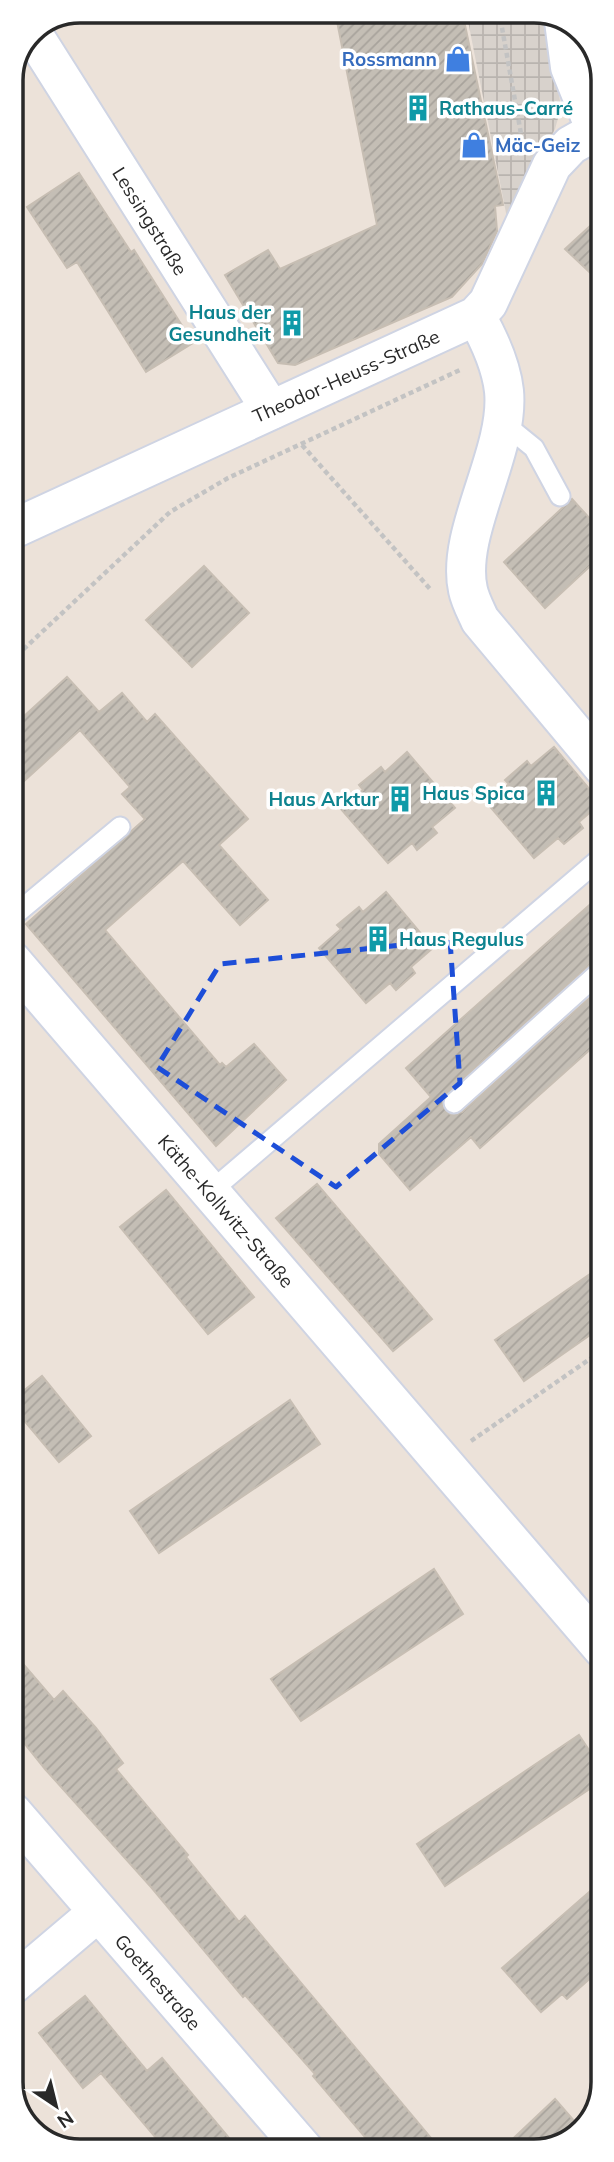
<svg xmlns="http://www.w3.org/2000/svg" width="614" height="2162" viewBox="0 0 614 2162" font-family="Mulish,sans-serif">
<style>
.plaza{fill:url(#plaza-grid)}
.building{fill:url(#building-hatch);stroke:#c7beb3;stroke-width:2}
.lines{fill:none;stroke-linecap:round;stroke-linejoin:round}
.service-casing{stroke:#cfd4e3;stroke-width:23}
.minor-casing{stroke:#cfd4e3;stroke-width:42}
.tertiary-casing{stroke:#cfd4e3;stroke-width:42}
.path{stroke:#c3c3c3;stroke-width:4.5;stroke-dasharray:5 3.5;stroke-linecap:butt}
.service{stroke:#fff;stroke-width:19}
.minor{stroke:#fff;stroke-width:38}
.tertiary{stroke:#fff;stroke-width:38}
.marked{fill:none;stroke:#1d4ed8;stroke-width:5;stroke-dasharray:14 9;stroke-linejoin:round}
.labels{text-anchor:middle;stroke-width:7;stroke-linejoin:round;paint-order:stroke}
.shop-label{font-size:19px;font-weight:bold;fill:#366cbe;stroke:#fff;text-anchor:end}
.culture-label{font-size:19px;font-weight:bold;fill:#0d838f;stroke:#fff;text-anchor:end}
.street-label{font-size:19px;fill:#292929;stroke:#fff}
.rim{fill:none;stroke:#292929;stroke-width:3.5}
</style>
<defs>
<pattern id="plaza-grid" width="8" height="8" patternUnits="userSpaceOnUse" patternTransform="scale(1.75)"><rect width="8" height="8" fill="#d8d2cc"/><path d="M0 4h8M4 0v8" fill="none" stroke="#b9b4af"/></pattern>
<pattern id="building-hatch" width="6" height="6" patternUnits="userSpaceOnUse" patternTransform="scale(1.75)"><rect width="6" height="6" fill="#c4beb5"/><path d="M-1 1l2-2M0 6l6-6M5 7l2-2" fill="none" stroke="#a8a39c"/></pattern>
</defs>
<rect width="100%" height="100%" fill="#ece2d9"/>
<!-- plaza -->
<path class="plaza" d="M466,11L546,12L561,108L555,129L508,223Z"/>
<!-- building -->
<path class="building" d="M335,11H462L503,205L495,206L497,231L482,264L452,297L295,365L278,363L225,275L268,250L280,269L377,225Z
M79,173L131,252L134,250L193,343L146,372L77,262L67,268L27,207Z
M602,215V284L565,249Z
M572,499L602,532V555L545,608L504,562Z
M204,566L249,613L192,667L146,620Z
M67,677L99,712L122,693L147,722L155,714L248,819L219,845L268,900L240,925L183,861L105,930L220,1065L222,1063L226,1067L254,1044L286,1080L216,1146L26,924L145,819L122,794L130,787L80,730L11,793V728Z
M554,747L601,803L579,822L583,828L564,844L558,838L534,858L487,803L509,784L505,780L527,761L531,766Z
M407,752L455,808L432,827L437,833L417,850L412,843L388,863L341,809L363,790L359,785L381,767L385,772Z
M386,892L433,948L411,967L415,973L396,990L390,983L366,1003L319,948L341,929L337,925L359,907L363,912Z
M603,893V957L595,960L446,1094L442,1106L451,1115L462,1112L603,986V1038L480,1148L471,1137L410,1190L379,1154V1144L431,1097L406,1068Z
M317,1184L432,1319L393,1351L276,1218Z
M166,1190L254,1297L208,1334L120,1227Z
M603,1265V1326L524,1381L495,1340Z
M42,1376L91,1436L59,1462L11,1405V1401Z
M290,1400L320,1444L159,1553L130,1511Z
M434,1569L463,1614L301,1721L271,1679Z
M12,1651L54,1700L63,1691L96,1728L123,1763L116,1769L188,1855L186,1857L239,1922L245,1916L441,2150H376L313,2076L315,2074L245,1995L243,1997L151,1887L45,1769L12,1728Z
M579,1735L603,1771V1780L445,1886L417,1844Z
M603,1880V1967L567,1999L562,1994L541,2012L502,1968Z
M85,1996L147,2071L162,2058L240,2151H167L101,2073L83,2088L39,2033Z
M555,2099L582,2130L548,2150H501Z"/>
<g class="lines">
<!-- service casing -->
<g class="service-casing">
<path id="service" d="M502,422L534,448L560,496
M11,918L120,827
M454,1103L603,969
M210,1192L603,856"/>
</g>
<!-- minor casing -->
<g class="minor-casing">
<path id="minor" d="M564,21L570,67L596,131
M31,31L271,410
M476,316C489,339 501,364 504,391C510,452 455,533 468,590C470,600 476,611 480,620L603,767
M11,960L603,1649
M12,1812L305,2151
M12,1985L97,1913"/>
</g>
<!-- tertiary casing -->
<g class="tertiary-casing">
<path id="tertiary" d="M11,530L476,316L488,303L552,165L571,145L596,131L602,133"/>
</g>
<!-- path -->
<path class="path" d="M499,11L523,145
M302,445L431,590
M11,661L170,512L228,478L462,369
M471,1441L603,1350"/>
<!-- service -->
<use href="#service" class="service"/>
<!-- minor -->
<use href="#minor" class="minor"/>
<!-- tertiary -->
<use href="#tertiary" class="tertiary"/>
</g>
<!-- marked area -->
<path class="marked" d="M450,940L460,1083L336,1187L157,1067L220,964Z"/>
<!-- icons -->
<defs>
<g id="shop-bare" transform="scale(2.1)"><path d="M-5-2.5h2.3a2.7 3.5 0 0 1 5.4 0H5L5.5 6h-11ZM-1.5-2.5h3a1.5 2.3 0 0 0-3 0Z" fill="#3f7fe0" stroke="#fff" stroke-width="2.5" paint-order="stroke"/></g>
<g id="building-bare" transform="scale(2.1)"><path d="M-4-6H4V6H1V3H-1V6H-4ZM-2.5-4.3h1.7v1.8h-1.7ZM.8-4.3h1.7v1.8H.8ZM-2.5-1h1.7V.8h-1.7ZM.8-1h1.7V.8H.8Z" fill="#0f9aa8" stroke="#fff" stroke-width="2.5" paint-order="stroke"/></g>
</defs>
<g fill-rule="evenodd">
<use href="#shop-bare" x="458" y="59"/>
<use href="#building-bare" x="418" y="108"/>
<use href="#shop-bare" x="474" y="145"/>
<use href="#building-bare" x="292" y="323"/>
<use href="#building-bare" x="546" y="793"/>
<use href="#building-bare" x="400" y="799"/>
<use href="#building-bare" x="378" y="939"/>
</g>
<g class="labels">
<!-- shop labels -->
<g class="shop-label">
<text x="437" y="66">Rossmann</text>
<text x="495" y="152" text-anchor="start">Mäc-Geiz</text>
</g>
<!-- culture labels -->
<g class="culture-label">
<text x="439" y="115" text-anchor="start">Rathaus-Carré</text>
<text x="271" y="319">Haus der<tspan x="271" dy="22">Gesundheit</tspan></text>
<text x="525" y="800">Haus Spica</text>
<text x="379" y="806">Haus Arktur</text>
<text x="399" y="946" text-anchor="start">Haus Regulus</text>
</g>
<!-- street labels -->
<g class="street-label">
<text transform="translate(150 221) rotate(58)" y="7">Lessingstraße</text>
<text transform="translate(346 376) rotate(-24)" y="7">Theodor-Heuss-Straße</text>
<text transform="translate(226 1211) rotate(49)" y="7">Käthe-Kollwitz-Straße</text>
<text transform="translate(158 1982) rotate(49)" y="7">Goethestraße</text>
</g>
</g>
<!-- crop -->
<path d="M0 0H614V2162H0ZM80 23H534A57 57 0 0 1 591 80V2082A57 57 0 0 1 534 2139H80A57 57 0 0 1 23 2082V80A57 57 0 0 1 80 23Z" fill="#fff" fill-rule="evenodd"/>
<path class="rim" d="M80 23H534A57 57 0 0 1 591 80V2082A57 57 0 0 1 534 2139H80A57 57 0 0 1 23 2082V80A57 57 0 0 1 80 23Z"/>
<!-- north arrow -->
<g transform="translate(56 2106) rotate(145)" stroke="#ffffff" stroke-width="5" paint-order="stroke">
<path d="M0-5L12 26L0 18L-12 26Z" fill="#292929"/>
<text y="-10" font-size="19" font-weight="bold" text-anchor="middle" fill="#292929">N</text>
</g>
</svg>
